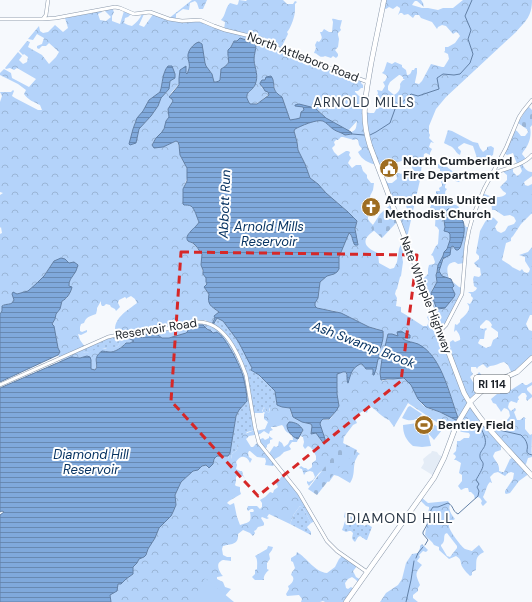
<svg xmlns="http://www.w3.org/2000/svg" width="532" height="602" viewBox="0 0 532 602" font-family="'DM Sans',sans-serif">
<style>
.built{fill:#e4ecf6}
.grass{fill:url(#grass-dots)}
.forest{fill:url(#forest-crowns);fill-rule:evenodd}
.cemetery{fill:url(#cemetery-stones)}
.park{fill:#b4d3fa}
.water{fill:url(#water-rules);stroke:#6280a6}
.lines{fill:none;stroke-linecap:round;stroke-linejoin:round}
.stream{stroke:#6280a6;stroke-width:1}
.minor-casing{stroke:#8b99ab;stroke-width:4}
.major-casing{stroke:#8b99ab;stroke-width:5.5}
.minor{stroke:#fff;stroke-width:3}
.major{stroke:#fff;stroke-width:4.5}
.marked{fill:none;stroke:#d62828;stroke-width:3;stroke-dasharray:8 5;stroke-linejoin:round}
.labels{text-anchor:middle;stroke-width:4;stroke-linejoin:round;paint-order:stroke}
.shield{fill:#fff;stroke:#5f6468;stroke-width:1}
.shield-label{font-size:11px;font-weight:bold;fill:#1b2128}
.street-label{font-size:12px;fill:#1b2128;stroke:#fff}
.poi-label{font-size:12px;font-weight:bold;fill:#1b2128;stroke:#fff;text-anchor:start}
.neighbourhood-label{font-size:13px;letter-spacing:1px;fill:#2c3948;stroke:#fff}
.water-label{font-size:13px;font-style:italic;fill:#073362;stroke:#fff}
.quarter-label{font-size:14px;letter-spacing:1px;fill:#2c3948;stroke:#fff}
</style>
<defs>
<pattern id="grass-dots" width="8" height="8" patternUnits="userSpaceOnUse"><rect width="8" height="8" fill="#b4d3fa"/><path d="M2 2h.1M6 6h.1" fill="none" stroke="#9ab5d6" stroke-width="1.8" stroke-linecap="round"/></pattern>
<pattern id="forest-crowns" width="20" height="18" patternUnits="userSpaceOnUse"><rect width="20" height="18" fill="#b4d3fa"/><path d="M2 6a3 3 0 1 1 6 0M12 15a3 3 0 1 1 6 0" fill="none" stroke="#9ab5d6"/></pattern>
<pattern id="cemetery-stones" width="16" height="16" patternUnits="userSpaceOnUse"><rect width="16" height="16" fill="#b4d3fa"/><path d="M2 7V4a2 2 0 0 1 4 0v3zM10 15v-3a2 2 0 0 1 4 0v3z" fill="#9ab5d6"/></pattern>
<pattern id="water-rules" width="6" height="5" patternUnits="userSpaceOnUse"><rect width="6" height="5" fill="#80a9dc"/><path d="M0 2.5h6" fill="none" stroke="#6889b2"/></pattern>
</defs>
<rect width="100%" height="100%" fill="#f6f9fd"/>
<!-- built -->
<path class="built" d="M432,451H433L437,452L439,455L444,457L434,476L421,468L424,463L423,459L429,454L431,453Z"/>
<!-- grass -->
<path class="grass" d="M217,318L223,321L238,341L254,371L275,391C277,396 277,401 274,405C270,409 269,406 269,413L266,411L264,407L262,411L263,413H253L255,430L247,432L238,444L237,450L232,454L231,459L230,460L229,459L228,456L230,453L236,417L239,410L243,406L247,395L241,371L230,347L203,325H197L187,328L185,324L197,322V320C204,319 204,321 209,323C211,323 213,323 215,323Z
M118,335L120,341V343L118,346L109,350L105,348L86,353L83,352L82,348Z
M300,506L303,508L310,521L311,523L307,527L311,532V535L290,524L294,514Z
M345,512L358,521L362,522L364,526L368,524L370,526L372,527L367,540H366L360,536L358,537L355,542L353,540L352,538L353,533L351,531H349L346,532L342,530C344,526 344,522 346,519L344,517Z"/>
<!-- forest -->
<path class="forest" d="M192,0H207L203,9H199L197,3L195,1L190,3L189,10L183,9L176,14V22H185L198,21L224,30L225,22L221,20C226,15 225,8 230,3L237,5L238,4L239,0L246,1L247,0H283L287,4H293L295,1L297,2L295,4C295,6 295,8 295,10C295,16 291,28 287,32L288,34L283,44V47L285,48L284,51L362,80L361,83L363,85V88H361L358,91H355V92L359,96L365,98V112C368,113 372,113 374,113L377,108L375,105H378L382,108L383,107L381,104L378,102L380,98L377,96L378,93L377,90L382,91L385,86L383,82L385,81L387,77L386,75L382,73L384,71L387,62L392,64L395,62L402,65V67L406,70L407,75C410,75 411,73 412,70H414L415,68H417V73L415,82V83L419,84L422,81L431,64L442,67H444L449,59L448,54L444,52L445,51V47H448L455,43L460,36L458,33L456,32L453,34L446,26L442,25L438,27L437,29L432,22L421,18L419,15H415L413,18L408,14L404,15L402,13H400L398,15L400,10V8L397,6L393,9L389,7L386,9L382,8L383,1L380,0H421L423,3L424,7L417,1H415L414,2L412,5L422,8H428L438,10L443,8H453L463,0H532C532,16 526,21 516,32L446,97L436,109L429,126V133L430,135L429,138L434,143L431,142L430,144L429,147L432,149L430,153V155L426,153L424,154C423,157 425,158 423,163H422L420,180L406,242L407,245L405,246L402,256L403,262L401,276L400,277L397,289L396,290L395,294L397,298L396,306L401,307V312C409,316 415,321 423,326H427L429,321L427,317L433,313L421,279L424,278L428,274V269L429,265L434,264L435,262L433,256L431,255C434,252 434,247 438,244L439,230L437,227L435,226L436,211L430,208L434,198L440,197L436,194V191H440L439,188L442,186V184L441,182L444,178L439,174L440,171V169L438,168V164L444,165L462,178L459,182L448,179L445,186V188L447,189C442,194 448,199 451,204L456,205L459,207L456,213V214L452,210L448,209L443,218L444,224L445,227L450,234V240L447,249L444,252L443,256L438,265L436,275L437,283C427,293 432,298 438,309L445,308L454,297L452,288L454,286L453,282L459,287L463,288L446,325L440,330L448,348L450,347V342L453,340L455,342L460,340C461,337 458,332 456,330L454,332L455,324L457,325L460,322V320C464,316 470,312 469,306L467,303L470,304L472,301L473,298L471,296V294L468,292H473L476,290L477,288L474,286L473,279L474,276L479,277L481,275L480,268L477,267L474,263L479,259V256L476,253L480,231L485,222L490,216L494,218L498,222L495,227L497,231L501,233L505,231L508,226L514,224L516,221L514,217L510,215L504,216L495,210H492L491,200L487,197L482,195V193L495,198C499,196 502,198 506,194V193L503,191L500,187L507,180V175L501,170L512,167L513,169V172L517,176L520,174L522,171L519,164H517L513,153L507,155L504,153L514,130L517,131L521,136H525L528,132L527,129L530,127C532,136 529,145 523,152L522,154L526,159L522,163C523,167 527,172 532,172V176L524,182L525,185L528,186L532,184V214H531L521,224L513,236L511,238V241L506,243L502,260L510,265L512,267L520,271L522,269L524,272L527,273L529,272L530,269L525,261V257L519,255L528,252L532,247V315H530L526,324L529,330L532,331V358L512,374L508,365L504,362C499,363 495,366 490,366L487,368L483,364L478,367L477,369L476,367H471V371L473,374L470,377L473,382L474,383L479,380L477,375L479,372C483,376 484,381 487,386L470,403L485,423L489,421L503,426L510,416L509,411L507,409L504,408L501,412C500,409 497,407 496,404L493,403L491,399L497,394H500V393L508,387L511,390L522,383H523L525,385H527L532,382V385L527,388V390L532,395V397L527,401L526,398L527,396L525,393H522L518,397L519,400H518L517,403L511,401L509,403L508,407L509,409L511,411L515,408L516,410L514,412L517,420H520L524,417L526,419H525V429L530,435L532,434C532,442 531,450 532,457L528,458L526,464L524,466L530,473L519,481L510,493L506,494L505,493V491L513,479L514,473L511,472L508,473L505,476L498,472L494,473L490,477L492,483L490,482C486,486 486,492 483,497L485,500L487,502L483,506L482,505L481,503L482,501L480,498L478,497L475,499L474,495L471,492H469L468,488H465L461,490L458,486L462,481V475L459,473L461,463L456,460H454L456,457L455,455L453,454L456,451L457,443V441H460L464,438H469L470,435L469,433L462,432L455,429L453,433L408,403L394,427L389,420C381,417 377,410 370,406H369L367,413L364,411L361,412L355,419L357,423L353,425L344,437L343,444L324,469L319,473L309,486L307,483V481L309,482L313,480L315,477L313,472L310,471L306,472L304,475L302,469L299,468L301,466L304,468H306L308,470L311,468L312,467V463L316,460V456L313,450L310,447L308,446L305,449L303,446L304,442L303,437L300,436L303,431L301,427L294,422L292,435L295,438L298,439L297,442H292L289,446L291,449L290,450L284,452L280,456L273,460L275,464L273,466L265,465L266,461L265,458L257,457L250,451H249L248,453L249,457L252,459L250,463C247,455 240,455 236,462L237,465L236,469L240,471H242L243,475L245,479L243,476H237L236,477V481L235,485L236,486L240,487V491L241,494L229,501L227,503L230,505L234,503L237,517L240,525C249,522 252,523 250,512H253L254,511L253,509H251L248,511L247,509L248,506H257L260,509L262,507V503L260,500L265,497L270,492L273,493L274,490L278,487L276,483L284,474L302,497L315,521L311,523L303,508L300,506L294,514L290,524L269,514L267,517L269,518L267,519L262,517L261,518L264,523V525L262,526L258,527L256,530L254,531L255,533L253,536L250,533L243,530L238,534C239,545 231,544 223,546L222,549L223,555L227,557H231V561C228,561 223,559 221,561C215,564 220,573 223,576L217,577V579L223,582L225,587L231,589L224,597L222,602H111L110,595L114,592L118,584H121L126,579L133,574V567L137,563L139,559L144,557L146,555L148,549L155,538L159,528L173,512L176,505L175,495L181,482L193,471L198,470L202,466L206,465L208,468L214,462V459L217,456H228L229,459H231L232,454L237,450L238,441L242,435L255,430L256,431L265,429L268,422L264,419V414L265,413L264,412L262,413L264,407L266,411L269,413L270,407L273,405L276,400V403L282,407L290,408L292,416L306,423L311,424L312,426L311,434L316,433L323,443L324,436L320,424L321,421L323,419L328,420L331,418L339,406L337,394V374L338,373L346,372L347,376V381H349C350,373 353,368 360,364H362L365,368L373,369V374L376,369L378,359L382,358V359L380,373L382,381C386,379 390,380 394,379C397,379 401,377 404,378C413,380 417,400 424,406C430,410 436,410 442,413C447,415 451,417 456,419L457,417L449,390L437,363L427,350L415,343L407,342L403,338L406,334L403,332L397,333L399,336C395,336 392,335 388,334L383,355H379L378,354L384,333L378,329L369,327L349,317L335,311L317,308L315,306V303L318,298L320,282L327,276L334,274L339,269V257L349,233H350L354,243L358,244C355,237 355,228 357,221L348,212L326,193L318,184L310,178L305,164L298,150L297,140L294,131L295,129C301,126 316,119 323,121C327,123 330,127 333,129C337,132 341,132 345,135H351V132C357,130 356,127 357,121L348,131L326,118L318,110L301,107L304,108V110L301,112L300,118L296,119L290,120L282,97L277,94L275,91L273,79H266L261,87L264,89L266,92H268L269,94C262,99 259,105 250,104C242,93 251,93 255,85C259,75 255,70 254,60C254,54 256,50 256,44L240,38L237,41L233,42L231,47L228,50C227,61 233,62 221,69L220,80L219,81L216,82H214C213,79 213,75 211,72C209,69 206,68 205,64C203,57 204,48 200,42C193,43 189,49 188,56C189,62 191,67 187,74L186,73V68L180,70L179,78V84L171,93L169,97L172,99L173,101L169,107L168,111L169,114V117L162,133L156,138L152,144L159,147H163L177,141C179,145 179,149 180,154C181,159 185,163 187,169C189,178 184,183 183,191C183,195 183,199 183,204L184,205C186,205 189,205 191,206C195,209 197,217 199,222L196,227L189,233L188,241C195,243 197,249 202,254C202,262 200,272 206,277V282L207,283L205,286V289L209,294L213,308L219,312L212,324L205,320H197L198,322L185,324L188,331L186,333L169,338H162L155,333L128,337V338L135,341L130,343H126C122,347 115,353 109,352C107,352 105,351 102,351C91,359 100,363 94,370L91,369V360L87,356L80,358L71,357L61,361L58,355L59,354V351L58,348L56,338L52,324L55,319L56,314L60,309L62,301L67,298L72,289L68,284L70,280L74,274V262L69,263L65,259L54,261C46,272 40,284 28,291C22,294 17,293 13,296L14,300L12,304L3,305L2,306V311L0,314V234L2,233L1,227L0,228V195L3,193L0,192V102L2,96L0,92H11L13,90L14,91L12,96L15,98L38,110H42L40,105C34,102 28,100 24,94L26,90L18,84L0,75V73L4,69L11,73L12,78L29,87L36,79L17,68L14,70L10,68L6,69L5,68L18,52L22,56L19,60L23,64L27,62L28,57L24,54L23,55L19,51L27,41L30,42L28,47L42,55L49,64L56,57L59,52L49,43L46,46H42L39,49L37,48V46L42,44L44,38L37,34L33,40L28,39L39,26L40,31L43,33L48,32L55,25L63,32L68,28L65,18L86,14L101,10L102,12L98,14L100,20L106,21L111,17L104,10L112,8L114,12L112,16V21L120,24L124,11L131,14L128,17L125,18L124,23L128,25L132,26C136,23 140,19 142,14H144L139,25L144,27L154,13L168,19ZM165,71L171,80L169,83V89L161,98L158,106L151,116L139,129L136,141L132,134L133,129L135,122L143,111L149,100L160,92ZM399,75H400L403,77V79H405L402,81L400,84C401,89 398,93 394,95L388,90V86L390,82ZM341,137H343L354,140L356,139L358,140L359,145L362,149L358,152C362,160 368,163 377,165L378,168L408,159C409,163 412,166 413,170L412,172L407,175L404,172L401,174L399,173H396L397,179L392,183H388L385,179L394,203C395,197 400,195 406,197L408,202L406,207L409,210V213L406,216H399L397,217L405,240L402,241L399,249L397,262L394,268L390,269L379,263L378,253C364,247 360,240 375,230L374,226L370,222L368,219V217L370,215L365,203L369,199H371L370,196L373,190L374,183H371L367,178V175L363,171L361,165H356L352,168L348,163L349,161L351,158L349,155L350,152L348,151H346L338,156L334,152L332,148L335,145L334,142L336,140H338ZM131,296L135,299L137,303C127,311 111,319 116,335H118L120,341V343L118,346L109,349L100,348L86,353L83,352V350L82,348L85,347L80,340L78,334L81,335L87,332V330L82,332L80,331V327L81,324L84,323C86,317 90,316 96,314L97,310V308L101,301V304L102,306H104L106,304L110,305L111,307L115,309L116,311L120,307L118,303L119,300L125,297L127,299V298ZM486,320C489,320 491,323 492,325L491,327L498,332V337L493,340L491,346L486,348L479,344L478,343L480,339H484L485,331L487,329L486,328L483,329L480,328V326ZM282,425C284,427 284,428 285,430C288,435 293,432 293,440H290L288,444L284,447L282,443L279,441L278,446L276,447L274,446L268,455L264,450L267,447V445L270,443V440L273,439L269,436V438L265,440L263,438L258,440V442L253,447H251L246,439L249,436L260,434L264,431L267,433L269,434L270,431L273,430L271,428V427H275ZM503,444L515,456L510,459L504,472H502L499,471C500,464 495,461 493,456L495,452L501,450V446Z
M332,19C335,18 338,21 342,20L340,28L341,30L338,33V35L339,39L338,47L335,50L338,54V56L336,58L333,56L331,58L325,56C319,59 318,53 314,53L316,48L315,45L317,41L319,42C323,37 322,38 320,32H322L324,29L329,32H332L333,22Z
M448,130L452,131L473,142L478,143L480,148L483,152L487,149V147L491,146L494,148L493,155C488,158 485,159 483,165H481L478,161L473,146L464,143L458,147V148L461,151L460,155C456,153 456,151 454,149C452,146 447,145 444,143Z
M465,225L466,227H469L464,263L458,264L455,262C445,263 447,271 449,279C449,278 443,277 443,277C433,271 446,256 451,251V247L452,246L458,250L460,248Z
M356,451L360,454L358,455C357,457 356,459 355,461C353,469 355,476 350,483L338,476L334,475L329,482L327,481L343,459Z
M421,497L428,503L448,501L450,504C448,510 451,514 455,519C453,520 449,523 449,526C448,529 462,548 465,549C467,550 470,550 472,551L479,545L484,552C474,557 477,561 476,570L472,572V575L470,576C468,574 465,571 463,568C459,562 463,560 456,556L449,559L439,550V547L434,545C432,541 428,539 425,535L427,522L431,519V517L428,512L429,509V507L426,506L419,499ZM447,533L457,546V548L450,557L447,556L441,546V545C446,541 443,538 445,534Z
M422,544L428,550L426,552L423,551L419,555L420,557L417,561L422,565C414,574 416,575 420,585L418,588V591L413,595V598L418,602H380L386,593L398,585L402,579L406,563L412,554L418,553L420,548V546Z
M268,546L273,547L272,550L269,554L270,559L267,563V569L269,570C266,572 263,577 264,580H255L252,577L255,574V570L257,569C257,565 258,559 255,556L267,549Z
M297,552C307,558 315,572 327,573L335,567L339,559L343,555L358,565L353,571L356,577L361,580L359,583L355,579L352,577L348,579L345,583L346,588L348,589L351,587L354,589L346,602H325L323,601L320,602H301L302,599L299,595L287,596L286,594L289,589L288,586C292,584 296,578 291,575L292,572L293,571L295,568L293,562L291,561V558L296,555Z"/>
<!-- cemetery -->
<path class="cemetery" d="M529,107L532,110V125L528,130L518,123L525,111Z
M389,206H390L397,222L382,238L371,228L380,214Z
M343,443L357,450L352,460L347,457L317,495L308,489Z"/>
<!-- park -->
<path class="park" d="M410,406L422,414C416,421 410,422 402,418L408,407Z
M425,422L427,424L428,433L429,425L431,423L442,429V430L434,440L428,433L431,446L422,447L413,446C406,440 403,434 403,425Z
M205,578L234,602H192Z"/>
<!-- water -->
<path class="water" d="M240,38L255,43L256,44C256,50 254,54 254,60C255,70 259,75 255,85C251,93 242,92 250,104H257L269,95L268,92L265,91L264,89L260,84V83L262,80H265L266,77L271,76C277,84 269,89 282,97L290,120L296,119L300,118L301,112L304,110L303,107L295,106V105L299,104L315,108L326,118L351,132L352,134L345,135C341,132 337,132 333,129C330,127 327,123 323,121C316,119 301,126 295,129L294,131L297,142L298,150L305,164L310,178L318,184L326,193L348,212L357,221L355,229L358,245H355C352,242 353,235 349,233L339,257V269L337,272L334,274L327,276L320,282L318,298L315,303V306L317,308L341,313L369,327L383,331C384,339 381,347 378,354L379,355H383L388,334H392L398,336L397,332L401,331L406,334L410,335V338H403V339C408,342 413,342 418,344C441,355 449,393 457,415L458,419L456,420L440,412L426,407L418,399L411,385L404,378H403L393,379H387L381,380L380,373L382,359V358L378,359L376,369L374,375H373V369H366L362,364H360C351,369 351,374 348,383C346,379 348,375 346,372H343L337,374V394L339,406L336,411L329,419H323L321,421L320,424L325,439V442L324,444L316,433L311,434L312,426L311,424L302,422L293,417L290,408L282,407L277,405L275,391L259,375L251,370L252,368L238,341L223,321L217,318L213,325L212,324L215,318L214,316L219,312C211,306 207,305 209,294L204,287L207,284L206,282V278L203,274V270L201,265L202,254C199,251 197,246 194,244C192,242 189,242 188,241C183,235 197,227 199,222C197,218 195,209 191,206C189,205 186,205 184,205L183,204V189L187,181V168L180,155L179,145L178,142L176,141L163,147L154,148L152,145L156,138L162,132L164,129L166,121L169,117L168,109L173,101L172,99L169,97L179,85V78L180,70L186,66V73L187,74C191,65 189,65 188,57C187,51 194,43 199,42L202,44L205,63L206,66L212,74L214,82H216L219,81L220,80L221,69C233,62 227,61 228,50L231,47L234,41H237Z
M168,66H172L175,74V78L170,81L169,89L161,98L158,106L151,116L139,129L136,143L130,145L129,144L133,129L137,118L143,111L149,100L160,92C163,83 162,73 168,66Z
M448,209H449L463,221C466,229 463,240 460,248L458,250H456L453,246L451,247L450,255L446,257L443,259L439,271L442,276L451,279L454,286L452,288L455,294L454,297L445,308L438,309L436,307L431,293L437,282L436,275L437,272L438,265L443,256L444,252L447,249L450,240V234L448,232L444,231L445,227L443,215Z
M61,258L65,259L69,263L74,262L78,265C77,268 76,272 74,274C71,279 69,280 69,286L72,287C71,292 67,299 62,301L60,309L56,314L55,319L52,324L54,326L58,348L60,352L58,355L0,382V314L2,311V306C6,303 12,306 14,300L12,294L13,292L17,294L28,291L37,283L44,276L54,261Z
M197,325H203L207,329L211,331L213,333L217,332C226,337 240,366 243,376C245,383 247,394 247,401L239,410L236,416L230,453L228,456H217L214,459L213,464L209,468L206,465L202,466L198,470L193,471L181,482L175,495L176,505L173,512L171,516L159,528L155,538L148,549L146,555L144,557L139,559L137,563L133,567V574L126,579L121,584H118L117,591L110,595L111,602H0V515L4,512L2,511L0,512V388L71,357L80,358L87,356L90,357L91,360V369L95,370C100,363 91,359 102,351C104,351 107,352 109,352C114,353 123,347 126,343H130L134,341L128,338V337L155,333L162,338H169L186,333L188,331L187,328Z
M289,422C296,422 300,425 303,430L298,439C292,437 287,431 287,425Z"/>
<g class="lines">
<!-- stream -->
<path class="stream" d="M352,134L364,135
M370,135L376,132L390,123L395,109L411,94L418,96L439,89L437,78L443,74L454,75L460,74L470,63L473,54L468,39L471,30L465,16L472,0
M461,421L485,427
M490,428L521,435C524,438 526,440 527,444C529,450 523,453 532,455
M425,545L428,540L423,534V532L428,523L431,510L433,507H438L448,503C454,506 452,511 458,514L478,496L479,491L477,487L479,484L476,480C478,476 483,469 483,465C484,462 480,460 480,457C479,452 484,449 485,445C487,439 482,431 480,426
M416,558L418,553L423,547
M406,602L411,580L414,561"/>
<!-- minor casing -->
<g class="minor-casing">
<path id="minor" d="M0,19H43L56,18L115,7L120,8L134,14L150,12L169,19L182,21L200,20L214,26L225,30L262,39L283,51L368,82
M43,19L46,15L48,0
M493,173C505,169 524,165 532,155
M440,330L443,328L446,325L462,294L466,246L469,230L473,216L484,189L506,148L519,117L523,111L532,100
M0,385L108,337C127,332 147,331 166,329C176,327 186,323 196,322C224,320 238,353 246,375L255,428L259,443L299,493L327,541L337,551L367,572"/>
</g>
<!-- major casing -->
<g class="major-casing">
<path id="major" d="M384,0C380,21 375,43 371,64C366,95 360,115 370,146L464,393C481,424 508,449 532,476
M346,602L434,478L444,458L456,426L471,401L483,390L493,383L517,372L532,358"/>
</g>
<!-- minor -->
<use href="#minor" class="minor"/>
<!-- major -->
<use href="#major" class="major"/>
</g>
<!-- marked area -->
<path class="marked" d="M181,252L417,255L401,381L258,496L171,401Z"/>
<!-- icons -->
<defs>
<g id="civic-disc" transform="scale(1)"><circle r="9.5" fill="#9e6d21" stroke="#fff"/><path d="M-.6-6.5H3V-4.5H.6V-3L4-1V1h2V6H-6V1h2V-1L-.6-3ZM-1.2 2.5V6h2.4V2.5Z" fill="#fff"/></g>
<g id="church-disc" transform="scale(1)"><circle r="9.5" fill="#9e6d21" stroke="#fff"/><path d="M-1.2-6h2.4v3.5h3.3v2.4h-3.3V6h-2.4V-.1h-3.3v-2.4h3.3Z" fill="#fff"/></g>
<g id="stadium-disc" transform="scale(1)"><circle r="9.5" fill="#9e6d21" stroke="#fff"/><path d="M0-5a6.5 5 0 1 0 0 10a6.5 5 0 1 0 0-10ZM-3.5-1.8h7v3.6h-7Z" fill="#fff"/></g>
</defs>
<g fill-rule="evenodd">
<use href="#civic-disc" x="389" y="168"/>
<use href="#church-disc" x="371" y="207"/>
<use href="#stadium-disc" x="424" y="425"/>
</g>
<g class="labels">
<!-- shield labels -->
<rect class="shield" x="474" y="375" width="36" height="18" rx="3"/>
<g class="shield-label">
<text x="492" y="388">RI 114</text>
</g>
<!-- street labels -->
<g class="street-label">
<text transform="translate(303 57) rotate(21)" y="4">North Attleboro Road</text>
<text transform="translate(426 295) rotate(69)" y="4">Nate Whipple Highway</text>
<text transform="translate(156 329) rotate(-9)" y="4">Reservoir Road</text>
</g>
<!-- poi labels -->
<g class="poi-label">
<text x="403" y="165">North Cumberland<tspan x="403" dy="14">Fire Department</tspan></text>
<text x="385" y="204">Arnold Mills United<tspan x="385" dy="14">Methodist Church</tspan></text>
<text x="438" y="429">Bentley Field</text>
</g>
<!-- neighbourhood labels -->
<g class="neighbourhood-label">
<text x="364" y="107">ARNOLD MILLS</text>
</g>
<!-- water labels -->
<g class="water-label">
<text transform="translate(224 204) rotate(-88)" y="5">Abbott Run</text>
<text x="269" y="231">Arnold Mills<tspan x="269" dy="15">Reservoir</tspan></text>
<text transform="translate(364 344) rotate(21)" y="5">Ash Swamp Brook</text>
<text x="91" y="459">Diamond Hill<tspan x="91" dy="15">Reservoir</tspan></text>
</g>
<!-- quarter labels -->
<g class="quarter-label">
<text x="400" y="523">DIAMOND HILL</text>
</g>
</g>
</svg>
